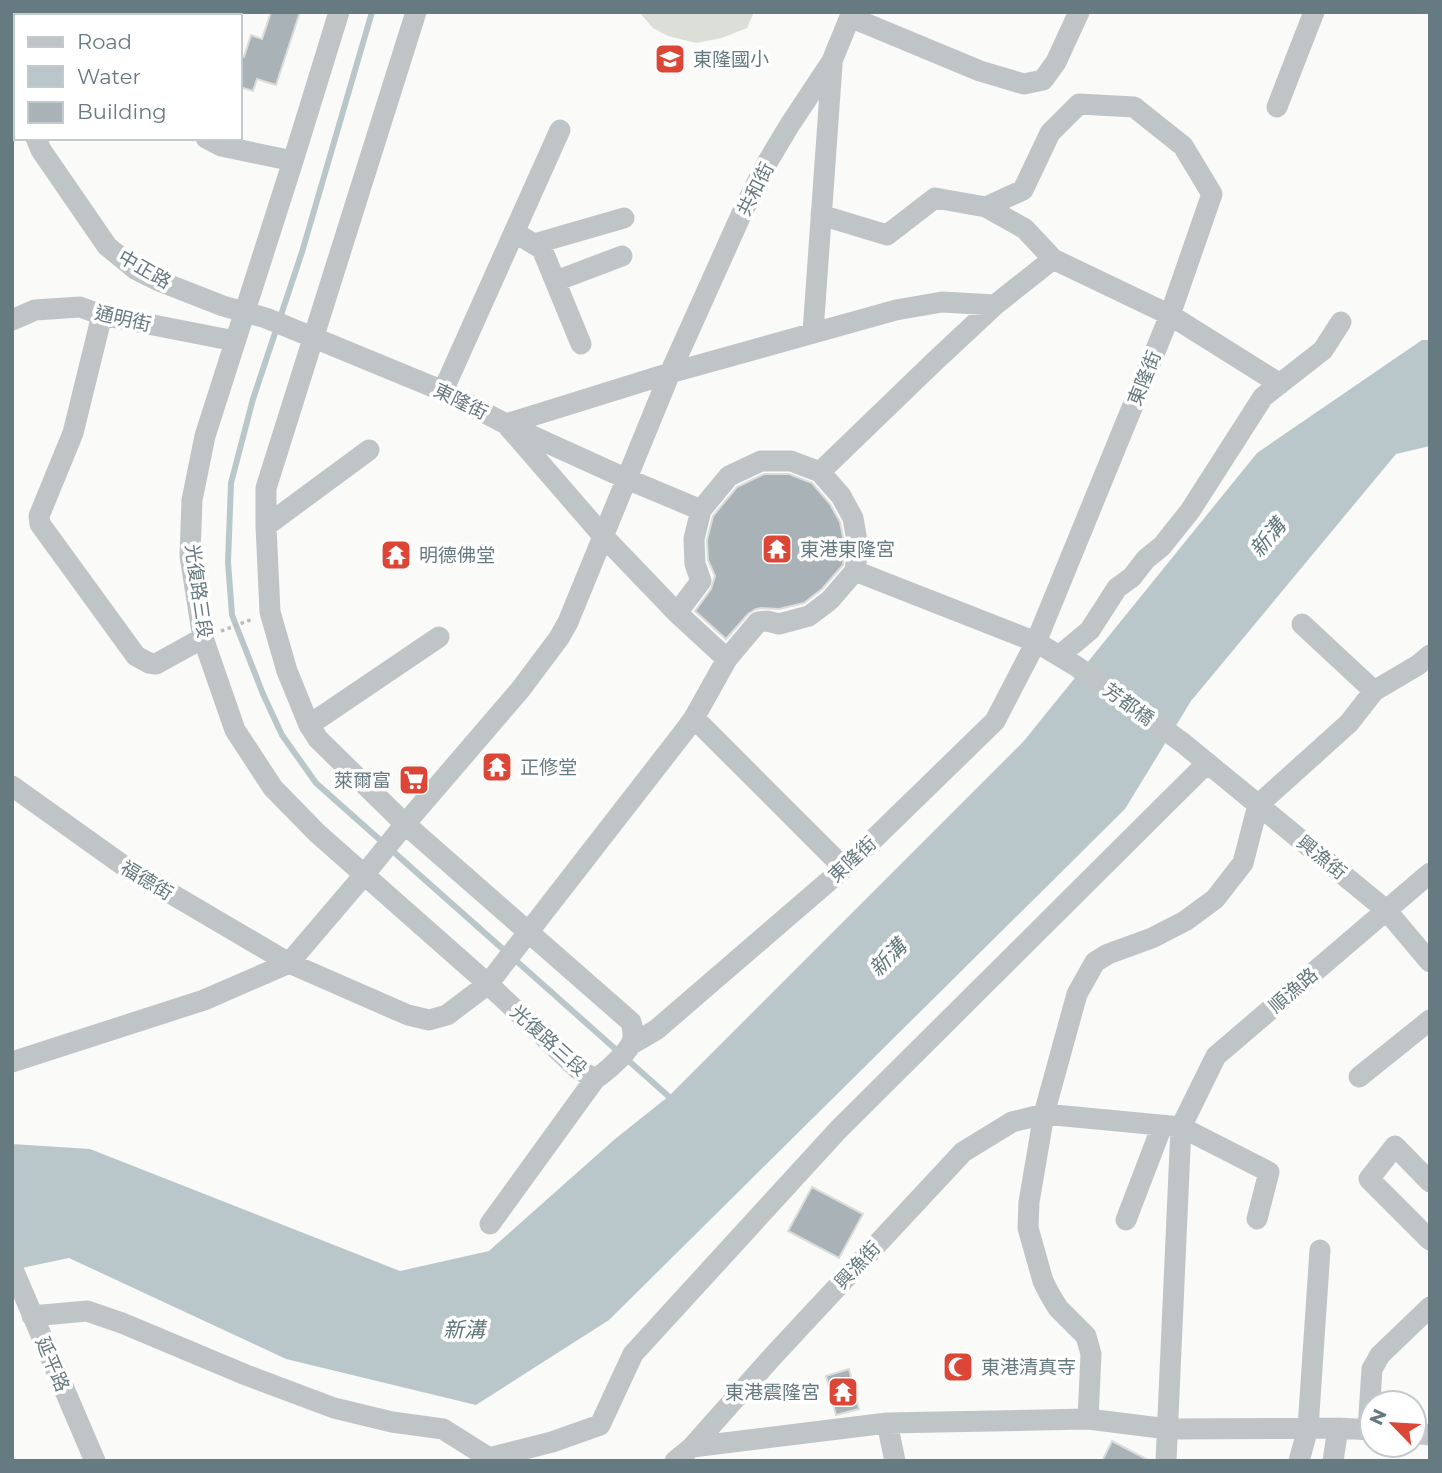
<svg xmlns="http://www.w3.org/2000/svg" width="1442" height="1473" viewBox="0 0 1442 1473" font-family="Montserrat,'Noto Sans TC',sans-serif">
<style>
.green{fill:#dbdfd7}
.water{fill:#bac7ca}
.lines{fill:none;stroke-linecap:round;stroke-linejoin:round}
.stream{stroke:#bac7ca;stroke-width:6}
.building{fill:#a9b3b7;stroke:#dcdcda;stroke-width:2}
.path{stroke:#babec0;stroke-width:3.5;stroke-dasharray:3.5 3.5;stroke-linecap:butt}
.minor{stroke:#bfc5c7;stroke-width:21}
.labels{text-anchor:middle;stroke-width:7;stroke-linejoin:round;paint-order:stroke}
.poi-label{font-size:19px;fill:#667a81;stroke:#fff;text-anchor:start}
.street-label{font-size:19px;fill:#667a81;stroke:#fff}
.water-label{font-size:21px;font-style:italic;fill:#61787b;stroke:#fff}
</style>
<rect width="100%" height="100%" fill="#fafaf8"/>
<!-- green -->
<path class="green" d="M639,12H754L747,28L722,38L696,43L668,36L653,28Z"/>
<!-- water -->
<path class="water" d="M1422,340H1430V446L1396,454L1191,701L1125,809L609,1320L476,1405L286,1359L69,1258L12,1270V1144L90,1149L400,1271L489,1251L615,1139L669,1096L1023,742L1257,453Z"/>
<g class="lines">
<!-- stream -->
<path class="stream" d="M372,12L302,252L253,399L231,483L228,562L232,615L263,694L282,735L316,783L675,1102"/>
</g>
<!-- building -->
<path class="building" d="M271,12H300L276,85L257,79L253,91L240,87V56L244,57L251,35L262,39Z
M764,474H789L812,483L830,504L840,522L845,547L843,565L822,589L804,603L779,609L761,608L756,609L748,614L726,639L695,611L711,589L715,576L708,560L707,540L713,516L737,487Z
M812,1187L863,1214L839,1258L788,1231Z
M849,1369L859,1409L836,1415L826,1376Z
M1112,1441L1150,1461H1102Z"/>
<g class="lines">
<!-- path -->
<path class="path" d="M221,631L253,619"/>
<!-- minor -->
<path class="minor" d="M110,12L112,16
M339,12L293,161L205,436L192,500L190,556L203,638L235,730L273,788L317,833L488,984L578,1069L595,1079C605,1073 626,1054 631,1044C635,1037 633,1030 631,1022L405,824L318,739L309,725L287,671L270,612L266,526V488L416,12
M850,17L980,71L1024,84L1043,80L1056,62L1079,12
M12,93L16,100
M1277,107L1314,12
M36,138L41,150L107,246L135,269L159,281L223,306L266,318L443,391L506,424L627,479L701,510
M206,138L221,146L293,161
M821,215L887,235L935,198L986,207L1025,229L1053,259
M514,232L542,249L581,344
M534,244L624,218
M556,281L622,256
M102,315L73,433L39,516L40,524L136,656L149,663L156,664L203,638
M12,320L35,310L80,307L102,315L235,341
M813,332L832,65
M443,391L560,130
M820,472L934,362L995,305L1053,259L1170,315L1280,384
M266,526L369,450
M855,571L1036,642L1076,666L1183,743L1386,910L1430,962
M677,613L701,581L695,564L694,539L701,510L729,476L761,461H791L820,472L841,496L853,518L858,547L855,571L830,600L809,616L779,624L767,621L758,622L727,659L677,613L604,537L506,424L670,373L896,310L942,302L995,305
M1302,624L1374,691
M1059,656L1090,630L1117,588L1132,577L1146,559L1162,546L1190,511L1263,397L1323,350L1341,322
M694,718L844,868
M309,725L439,637
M12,786L124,866L289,963L408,1015L429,1020L447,1015L488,984L683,733L694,718L727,659
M632,1044L656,1030L844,868L995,721L1036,642L1170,315L1212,194L1183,146L1134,107L1079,104L1050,133L1023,190L986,207
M12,1062L204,1000L289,963L364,875L405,824L520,690L559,638L568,622L670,373L742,213L764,168L789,126L832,61L852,12
M1359,1077L1430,1020
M1430,1182L1395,1146L1369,1179L1430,1240
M1126,1220L1162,1126
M490,1224L595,1079
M12,1267L95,1461
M32,1316L87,1311L122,1323L246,1375L334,1408L392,1422L443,1429L489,1458L552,1442L600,1425L633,1354L838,1130L1207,763
M1088,1419L1091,1354L1086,1336L1058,1308L1049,1293L1043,1281L1028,1228L1029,1202L1044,1114L1077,994L1095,962L1108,954L1152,938L1185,921L1215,899L1243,863L1258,805L1349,723L1374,691L1418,665L1430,655
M887,1423L895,1461
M1368,1430L1372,1369L1380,1355L1430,1307
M1414,1433L1430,1435
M692,1447L887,1423L1088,1419L1168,1429L1338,1428L1372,1430
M675,1461L692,1447L773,1356L963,1152L1012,1122L1044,1114L1181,1127L1269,1172L1257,1219
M1166,1461L1181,1127L1216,1056L1430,873
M1299,1461L1308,1428L1320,1250
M1333,1461L1338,1428"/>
</g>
<!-- icons -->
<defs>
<g id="school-square" transform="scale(1.575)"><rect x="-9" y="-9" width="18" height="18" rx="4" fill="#db4637" stroke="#fff"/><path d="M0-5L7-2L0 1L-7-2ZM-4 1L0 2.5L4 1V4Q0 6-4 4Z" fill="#fff"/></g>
<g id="temple-square" transform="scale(1.575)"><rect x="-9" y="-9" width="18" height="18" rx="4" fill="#db4637" stroke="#fff"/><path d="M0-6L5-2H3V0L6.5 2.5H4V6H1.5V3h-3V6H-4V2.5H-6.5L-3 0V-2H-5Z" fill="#fff"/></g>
<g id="supermarket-square" transform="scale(1.575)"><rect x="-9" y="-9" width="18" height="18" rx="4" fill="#db4637" stroke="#fff"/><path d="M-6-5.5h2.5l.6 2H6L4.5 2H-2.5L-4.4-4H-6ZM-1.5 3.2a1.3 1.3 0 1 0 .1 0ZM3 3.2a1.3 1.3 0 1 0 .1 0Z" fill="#fff"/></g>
<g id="mosque-square" transform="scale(1.575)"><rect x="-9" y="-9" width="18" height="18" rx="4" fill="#db4637" stroke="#fff"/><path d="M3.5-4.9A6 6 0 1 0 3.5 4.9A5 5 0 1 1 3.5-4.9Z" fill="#fff"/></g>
</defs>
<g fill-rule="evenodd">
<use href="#school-square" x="670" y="59"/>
<use href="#temple-square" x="777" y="549"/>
<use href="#temple-square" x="396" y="555"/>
<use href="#temple-square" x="497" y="767"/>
<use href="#supermarket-square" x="414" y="780"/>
<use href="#mosque-square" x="958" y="1367"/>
<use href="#temple-square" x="843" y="1392"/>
</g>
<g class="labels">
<!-- poi labels -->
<g class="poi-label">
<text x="693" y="66">東隆國小</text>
<text x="800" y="556">東港東隆宮</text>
<text x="419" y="562">明德佛堂</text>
<text x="520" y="774">正修堂</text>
<text x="391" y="787" text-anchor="end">萊爾富</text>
<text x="981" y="1374">東港清真寺</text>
<text x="820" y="1399" text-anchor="end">東港震隆宮</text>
</g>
<!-- street labels -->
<g class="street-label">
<text transform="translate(755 189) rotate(-63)" y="7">共和街</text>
<text transform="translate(145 269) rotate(30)" y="7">中正路</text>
<text transform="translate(123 318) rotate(13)" y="7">通明街</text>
<text transform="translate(1144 378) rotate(-68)" y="7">東隆街</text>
<text transform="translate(461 401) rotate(26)" y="7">東隆街</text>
<text transform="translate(199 591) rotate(82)" y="7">光復路三段</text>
<text transform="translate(1129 704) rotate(36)" y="7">芳都橋</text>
<text transform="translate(1322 857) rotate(39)" y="7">興漁街</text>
<text transform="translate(852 859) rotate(-43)" y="7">東隆街</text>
<text transform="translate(147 880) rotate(31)" y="7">福德街</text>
<text transform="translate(1293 990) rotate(-41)" y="7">順漁路</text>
<text transform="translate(549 1040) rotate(42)" y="7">光復路三段</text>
<text transform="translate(857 1265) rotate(-47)" y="7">興漁街</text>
<text transform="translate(53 1364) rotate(67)" y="7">延平路</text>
</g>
<!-- water labels -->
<g class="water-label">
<text transform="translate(1268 538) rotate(-50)" y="7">新溝</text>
<text transform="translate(888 958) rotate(-45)" y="7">新溝</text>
<text x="464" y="1337">新溝</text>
</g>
</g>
<!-- border -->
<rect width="1442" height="1473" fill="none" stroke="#667a81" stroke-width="28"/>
<!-- legend -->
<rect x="14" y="14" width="228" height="126" fill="#ffffff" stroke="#c2cacd" stroke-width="2"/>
<rect x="28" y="37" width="35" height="10" fill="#bfc5c7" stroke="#c2cacd" stroke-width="2"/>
<text x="77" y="49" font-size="21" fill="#667a81">Road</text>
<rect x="28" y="66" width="35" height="21" fill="#bac7ca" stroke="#c2cacd" stroke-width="2"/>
<text x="77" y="84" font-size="21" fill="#667a81">Water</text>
<rect x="28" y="102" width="35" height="21" fill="#a9b3b7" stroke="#c2cacd" stroke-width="2"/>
<text x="77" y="119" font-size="21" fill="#667a81">Building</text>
<!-- north arrow -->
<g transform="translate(1393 1424) rotate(295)"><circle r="33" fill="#ffffff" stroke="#c2cacd" stroke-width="2"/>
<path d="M0-5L12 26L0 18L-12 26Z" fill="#db4637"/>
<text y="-10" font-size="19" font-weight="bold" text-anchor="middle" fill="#667a81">N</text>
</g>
</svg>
